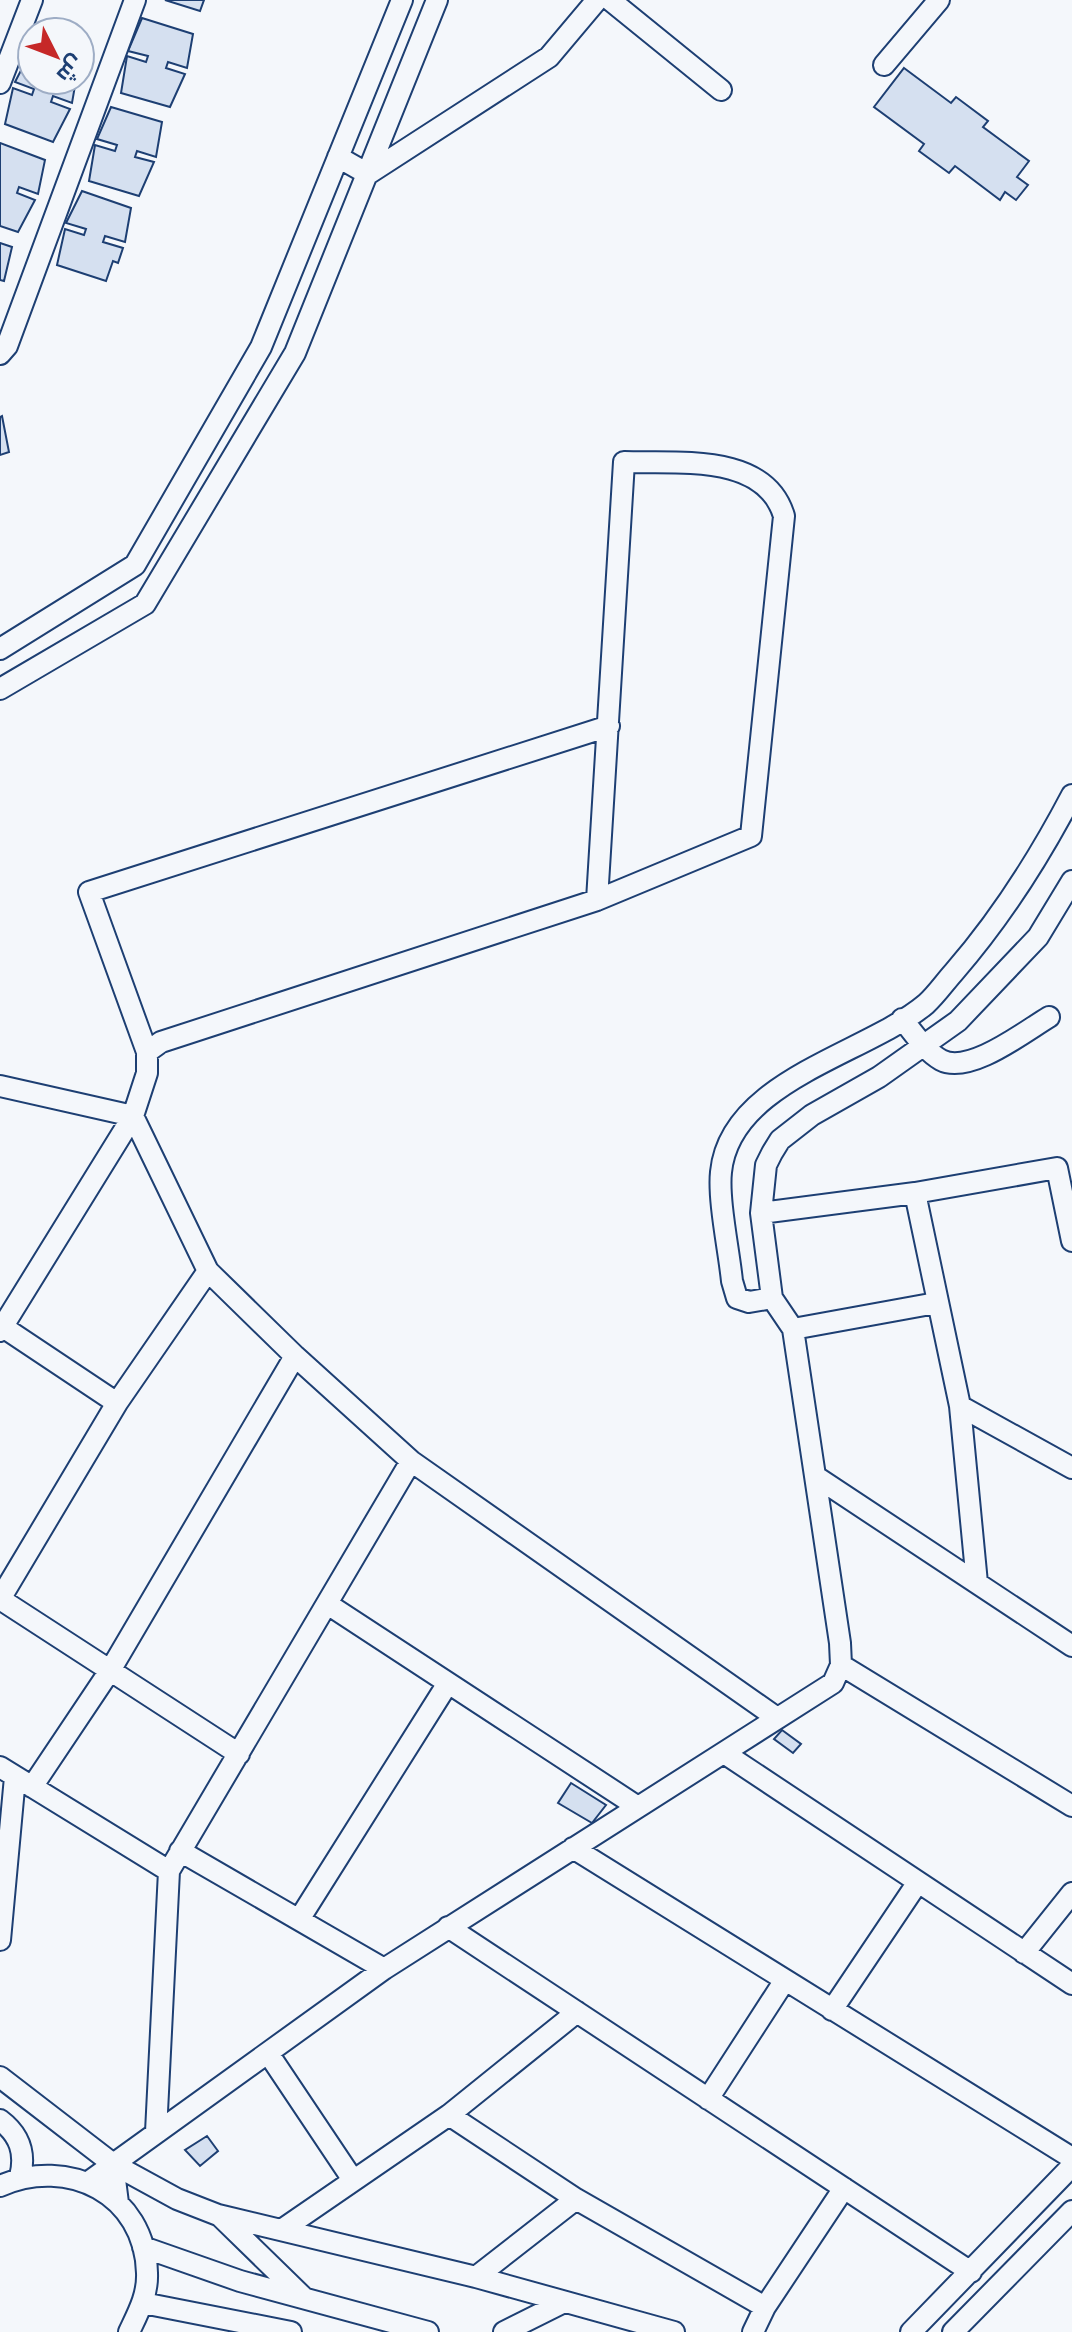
<svg xmlns="http://www.w3.org/2000/svg" width="1072" height="2332" viewBox="0 0 1072 2332" font-family="'Archivo Narrow',Cairo,sans-serif">
<style>
.building{fill:#d5e0f0;stroke:#1d3f73;stroke-width:2}
.lines{fill:none;stroke-linecap:round;stroke-linejoin:round}
.minor-casing{stroke:#1d3f73;stroke-width:24}
.minor{stroke:#f4f7fb;stroke-width:20}
</style>
<rect width="100%" height="100%" fill="#f4f7fb"/>
<!-- building -->
<path class="building" d="M165,0H204L200,11Z
M142,18L193,34L187,68L168,62L166,68L185,74L170,107L121,93L127,56L146,62L148,56L128,51Z
M31,51L32,80H76L72,103L53,96L51,102L70,109L53,142L5,124L13,88L32,95L34,89L15,82Z
M904,68L951,103L956,97L988,121L983,127L1029,161L1017,177L1028,185L1016,200L1005,192L1000,200L955,166L949,173L919,151L924,144L874,107Z
M111,107L162,122L156,157L137,151L135,157L154,162L139,196L89,181L95,145L115,151L117,145L97,139Z
M0,143L45,160L38,194L19,187L17,193L35,200L18,232L0,226Z
M82,191L131,208L125,242L105,236L103,242L123,248L118,263L113,261L106,281L57,265L65,229L84,235L86,229L66,223Z
M0,243L12,247L4,281L0,280Z
M2,416L9,452L0,455V417Z
M782,1730L801,1744L793,1753L774,1739Z
M571,1783L606,1805L592,1823L558,1803Z
M207,2136L218,2151L200,2166L185,2150Z"/>
<g class="lines">
<!-- minor casing -->
<g class="minor-casing">
<path id="minor" d="M610,0L721,90
M884,65L939,0
M0,83L32,0
M338,157L368,174L549,57L597,0
M0,354L7,346L135,0
M0,649L135,565L261,347L402,0
M0,689L145,604L295,353L437,0
M902,1019C914,1033 925,1051 941,1060C969,1075 1024,1032 1049,1017
M147,1052L161,1042L597,900L751,836L784,516C765,452 677,464 624,462L597,900
M0,1086L133,1116L208,1271L295,1356L411,1461L777,1718
M915,1193L960,1406L977,1583
M761,1213L915,1193L1057,1168L1072,1241
M208,1271L117,1403L0,1599L239,1754
M772,1298L749,1302L737,1298L732,1281C729,1251 718,1200 721,1172C730,1080 867,1054 926,1004C936,995 945,982 954,972C1001,918 1039,858 1072,795
M3,1327L117,1403
M793,1329L936,1303
M0,1331L133,1116L147,1073V1052L89,892L609,726
M960,1406L1072,1468
M815,1476L1072,1646
M329,1605L638,1807
M841,1665L1072,1806
M724,1753L1072,1984
M0,1767L169,1871
M32,1787L111,1669L295,1356
M573,1848L1072,2158
M180,1851L384,1969
M300,1918L448,1683
M448,1927L971,2272
M0,1940L15,1777
M1024,1953L1072,1893
M832,2010L918,1882
M268,2053L353,2180
M0,2077L113,2164L118,2203
M708,2099L785,1980
M449,2115L576,2199L765,2307L844,2188
M0,2120C20,2135 26,2153 20,2177
M156,2132L169,1871L411,1461
M113,2164L177,2199L218,2215L476,2277L674,2332
M87,2183L384,1969L833,1683L841,1665L840,1643L793,1329L772,1298L761,1213L766,1165L772,1153L780,1140L812,1115L879,1077L958,1021L1038,937L1072,881
M0,2186C68,2156 145,2194 147,2273C148,2295 138,2313 129,2332
M220,2216L303,2297
M283,2229L449,2115L577,2012
M143,2247L240,2281L428,2332
M476,2277L576,2199
M143,2303L291,2332
M504,2332L564,2302
M753,2332L765,2307
M911,2332L1072,2166
M953,2332L1072,2211"/>
</g>
<!-- minor -->
<use href="#minor" class="minor"/>
</g>
<!-- north arrow -->
<g transform="translate(56 56) rotate(132)"><circle r="38" fill="#f4f7fb" stroke="#9eadc5" stroke-width="2"/>
<path d="M0-6L14 30L0 20L-14 30Z" fill="#c62828"/>
<text y="-12" font-size="22" font-weight="bold" text-anchor="middle" fill="#1d3f73">ش</text>
</g>
</svg>
